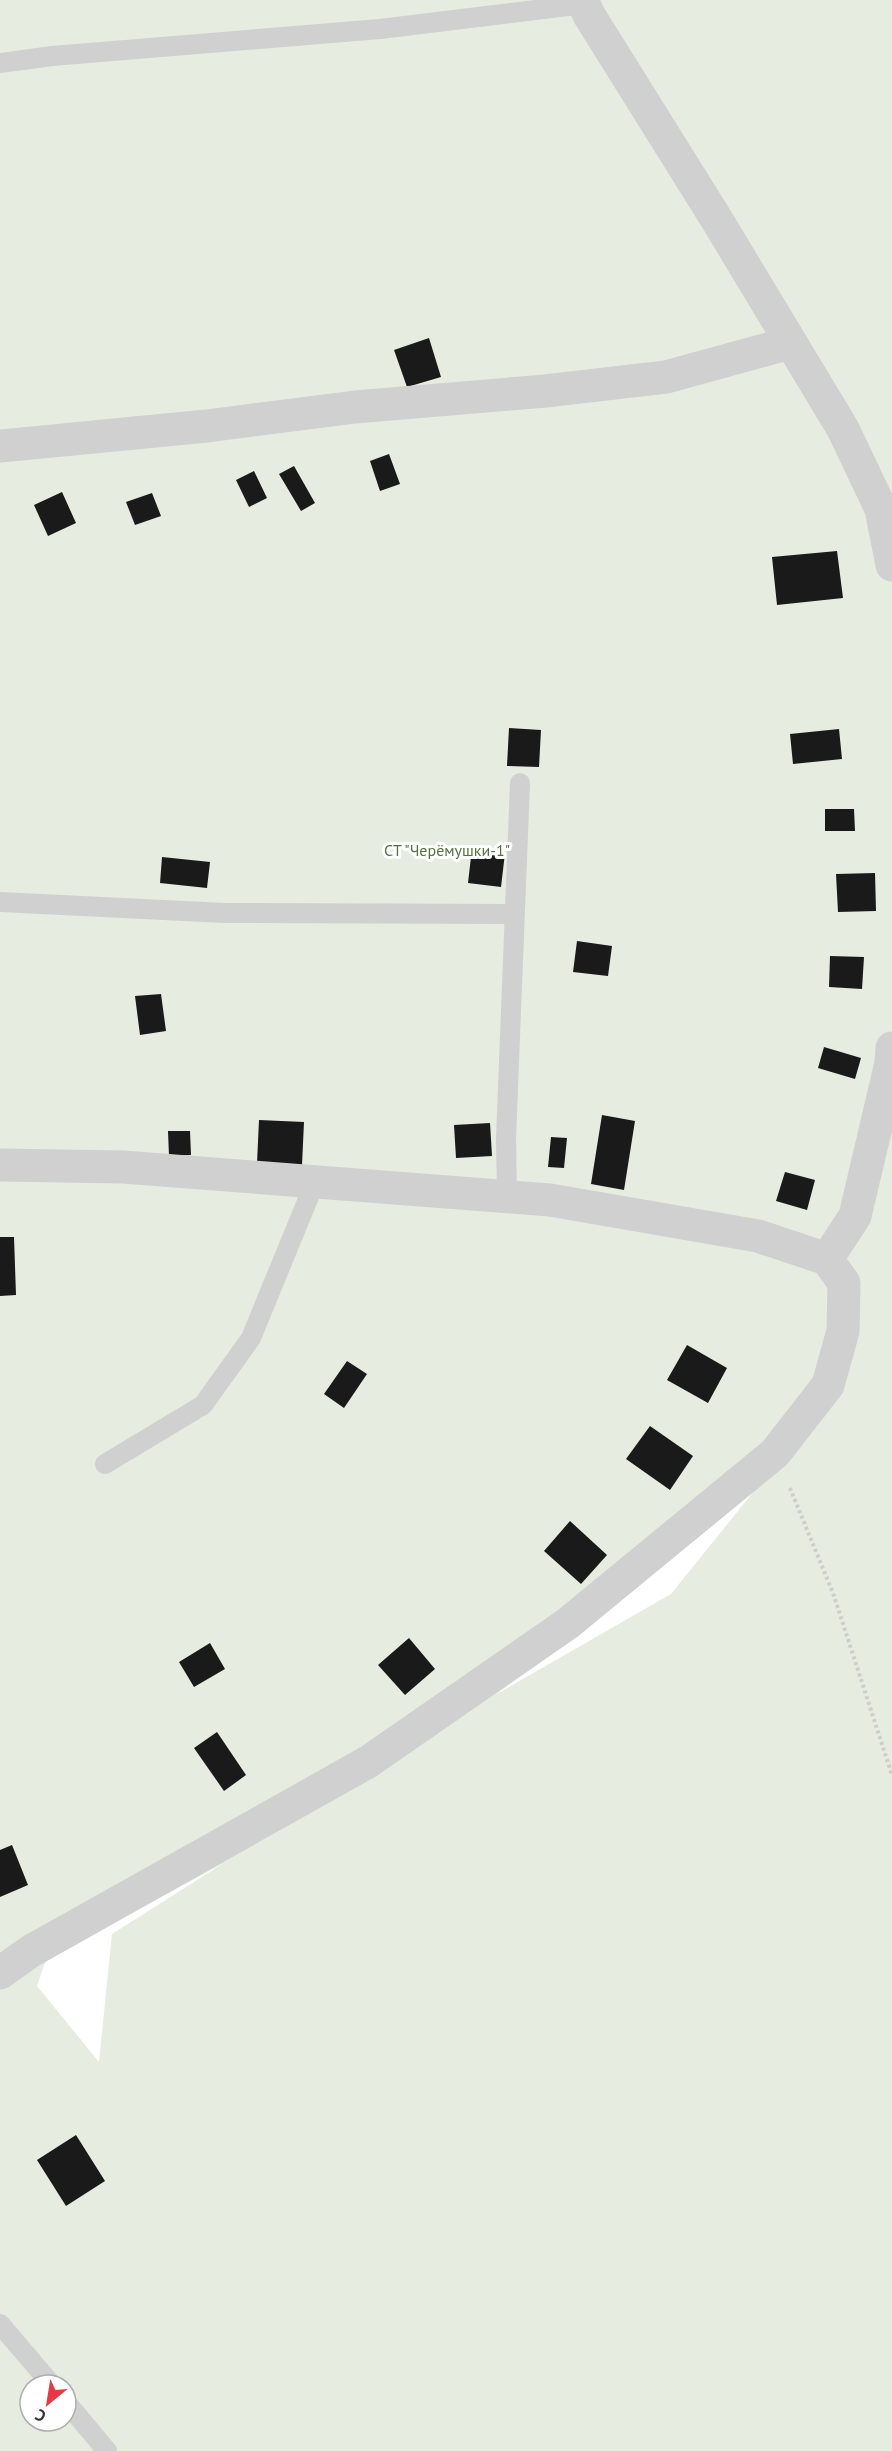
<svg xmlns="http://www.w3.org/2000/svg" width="892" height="2451" viewBox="0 0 892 2451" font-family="'PT Sans',sans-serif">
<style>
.green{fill:#e6ecdf;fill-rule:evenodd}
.building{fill:#1a1a1a}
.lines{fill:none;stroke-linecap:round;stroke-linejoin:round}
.path{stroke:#cdcdcd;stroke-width:4;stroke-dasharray:3 3;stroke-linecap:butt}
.lane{stroke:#d0d0d0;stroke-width:20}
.street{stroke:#d0d0d0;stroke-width:33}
.labels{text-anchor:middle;stroke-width:6;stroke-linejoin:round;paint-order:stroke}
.park-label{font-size:16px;fill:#56703f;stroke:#fff}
</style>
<rect width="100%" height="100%" fill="#fff"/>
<!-- green -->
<path class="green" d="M0,0H892V2451H0ZM788,1449L671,1594L495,1695L576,1635ZM224,1863L112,1934L99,2062L37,1986L46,1959ZM30,2385H66V2421H30Z"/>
<!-- building -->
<path class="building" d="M429,338L441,377L407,387L394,350Z
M389,454L400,484L380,491L370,461Z
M294,466L315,503L301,511L279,474Z
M254,471L267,498L249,507L236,480Z
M62,492L76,523L48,536L34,505Z
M152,493L161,516L135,525L126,502Z
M837,551L843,598L777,605L772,557Z
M509,728L541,730L539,767L507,766Z
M839,729L842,759L793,764L790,734Z
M825,809H854L855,831H825Z
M472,848L505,853L501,887L468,883Z
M162,857L210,862L207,888L160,883Z
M875,873L876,911L838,912L836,874Z
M577,941L612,946L608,976L573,972Z
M830,956L864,957L862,989L829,987Z
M161,994L166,1031L140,1035L135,996Z
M824,1047L861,1058L855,1079L818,1068Z
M602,1115L635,1121L624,1190L591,1184Z
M259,1120L304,1122L302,1165L257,1163Z
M490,1123L492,1156L456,1158L454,1125Z
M168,1131H190L191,1155L169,1156Z
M551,1137L567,1138L564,1168L548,1167Z
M785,1172L815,1180L807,1210L776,1201Z
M0,1237H14L16,1295L0,1296Z
M687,1345L727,1368L708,1403L667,1380Z
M347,1361L367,1374L344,1408L324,1394Z
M650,1426L693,1456L670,1490L626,1459Z
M570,1521L607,1555L581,1584L544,1551Z
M409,1638L435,1669L405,1695L378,1665Z
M210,1643L225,1669L194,1687L179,1662Z
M217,1732L246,1775L224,1791L194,1748Z
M12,1845L28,1885L0,1897V1850Z
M76,2135L105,2181L66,2206L37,2160Z"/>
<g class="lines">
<!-- path -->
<path class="path" d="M790,1488L833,1593L892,1775"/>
<!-- lane -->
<path class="lane" d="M0,63L52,56L380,29L584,4
M0,902L225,913L514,914
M507,1197L506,1138L520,783
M105,1464L203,1405L251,1338L315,1182
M0,2324L52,2385
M66,2402L107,2451"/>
<!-- street -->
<path class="street" d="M582,0L589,15L717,220L843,429L881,509L892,565
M0,446L207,426L355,407L545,391L666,377L790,343
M0,1165L123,1167L550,1200L758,1236L827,1259L844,1283L843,1331L828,1385L775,1453L567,1624L368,1762L31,1951L0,1973
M827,1259L855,1216L891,1063L892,1048"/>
</g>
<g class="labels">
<!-- park labels -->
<g class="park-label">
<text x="447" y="856">СТ "Черёмушки-1"</text>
</g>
</g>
<!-- north arrow -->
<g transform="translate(48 2403) rotate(210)"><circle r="28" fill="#ffffff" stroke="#adadad" stroke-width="1.5"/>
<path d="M0-4.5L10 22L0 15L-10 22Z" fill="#e63946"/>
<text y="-9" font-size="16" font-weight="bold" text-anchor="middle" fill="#333333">С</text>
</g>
</svg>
